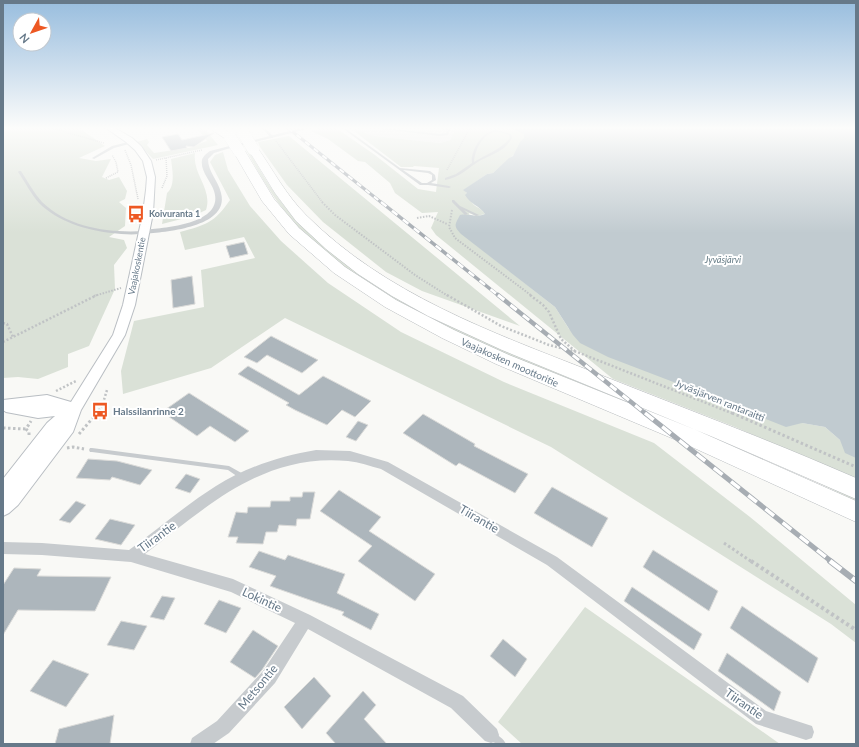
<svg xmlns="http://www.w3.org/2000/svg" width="859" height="747" viewBox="0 0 859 747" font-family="Lato,sans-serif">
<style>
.built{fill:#e7e8e7}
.green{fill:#dae1d7}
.water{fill:#c1cbd0}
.building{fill:#adb6bc;stroke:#dbdbd9}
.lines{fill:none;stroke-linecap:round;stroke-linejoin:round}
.secondary-casing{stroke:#b9bec3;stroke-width:2}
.highway-casing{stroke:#b9bdc0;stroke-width:1}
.path-far4{stroke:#c0c3c5;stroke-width:1.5;stroke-dasharray:1 1;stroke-linecap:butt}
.path-far3{stroke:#c0c3c5;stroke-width:2;stroke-dasharray:1.5 1.5;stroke-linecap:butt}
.path-far2{stroke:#c0c3c5;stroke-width:2.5;stroke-dasharray:2 2;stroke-linecap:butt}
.path-far1{stroke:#c0c3c5;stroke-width:3;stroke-dasharray:2.5 2.5;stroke-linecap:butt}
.path{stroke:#c0c3c5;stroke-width:4;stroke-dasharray:3 3;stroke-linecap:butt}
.lane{fill:#c7cbce;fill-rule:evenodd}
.street{fill:#c7cbce;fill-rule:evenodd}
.secondary{fill:#fff;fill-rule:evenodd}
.highway{fill:#fff;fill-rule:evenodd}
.rail-far4-casing{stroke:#a7adb3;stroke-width:3}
.rail-far3-casing{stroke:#a7adb3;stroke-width:3.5}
.rail-far2-casing{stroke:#a7adb3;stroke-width:4.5}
.rail-far1-casing{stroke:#a7adb3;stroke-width:5}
.rail-casing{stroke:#a7adb3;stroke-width:6}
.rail-far4{stroke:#fff;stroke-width:2;stroke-dasharray:5.5;stroke-linecap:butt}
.rail-far3{stroke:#fff;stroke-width:2.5;stroke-dasharray:7;stroke-linecap:butt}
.rail-far2{stroke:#fff;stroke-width:3;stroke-dasharray:8;stroke-linecap:butt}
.rail-far1{stroke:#fff;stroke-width:3.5;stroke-dasharray:11;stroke-linecap:butt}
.rail{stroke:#fff;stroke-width:4.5;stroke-dasharray:14;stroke-linecap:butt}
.highway-bridge-casing{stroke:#b9bdc0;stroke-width:12;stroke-linecap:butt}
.highway-bridge{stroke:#fff;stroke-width:12}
.labels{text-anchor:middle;stroke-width:4;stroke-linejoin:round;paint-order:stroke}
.far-poi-label{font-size:9px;font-weight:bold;fill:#667989;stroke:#fff;text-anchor:start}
.far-water-label{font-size:9px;font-style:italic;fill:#637a84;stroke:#fff}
.far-street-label{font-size:9px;fill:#667989;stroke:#fff}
.street-label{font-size:10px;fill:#667989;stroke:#fff}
.poi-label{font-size:10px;font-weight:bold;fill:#667989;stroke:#fff;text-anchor:start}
.near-street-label{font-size:12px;fill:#667989;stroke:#fff}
</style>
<rect width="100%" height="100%" fill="#f9f9f6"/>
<!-- built -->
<path class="built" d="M356,128H456L450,140L440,143L374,136L364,134Z"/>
<!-- green -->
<path class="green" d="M3,128H79L105,146L79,158L96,161L111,159L102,177L109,180L119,177L127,191L125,199L119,202L126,208L125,226L109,237L124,240L127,248L114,265L115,289L89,346L68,354V367L38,379L18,377L3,378Z
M197,128H204L218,145L153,159L137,142L147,139L149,142L147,145L154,153L194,147L201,143L207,141Z
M323,128H336L375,155L418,189L436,192L439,168L414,166L413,167H401L350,128C359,128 365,134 374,136L440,143L450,140L456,128H544L493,173L487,174L464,190C469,194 470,201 474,205C478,208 482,209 485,214L477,216L469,213L476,245L555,307L569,329L802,423L825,427L840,440L856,447V480L735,427L613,379L436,235L431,228L438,212L422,213L395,193L390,183L365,162L358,161L328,139L311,131Z
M289,136L520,326L422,291L386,272L323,222L287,185L260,147L258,142Z
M248,149C260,170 272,191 287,209C307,234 333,253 358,272L856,496V501C764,455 666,419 570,380C480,344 367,299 298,227C276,204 261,177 246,150Z
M223,152L228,170L250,206L281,241L328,283L401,332L504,382L654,443L750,517L856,605V643L831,624L551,447L285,318L211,368L123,394L121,371L134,321L204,307L201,270L255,258L244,237L185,250L180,232C206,225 214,223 230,200L210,162L215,155Z
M195,153C192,174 213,189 206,210L193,216L162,224L167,193C176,185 172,169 171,159Z
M585,607L780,744H522L498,722Z"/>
<!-- water -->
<path class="water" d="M510,128H856V458L845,453L840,440L825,427L802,423L786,427L676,383L608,357L580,343L573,335L555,307L461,234C453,225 455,225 460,215C469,213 476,218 485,214C480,206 470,204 465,195L467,193L463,190L487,174L493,173L509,158L513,156L520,142L524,138V134Z"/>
<!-- building -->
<path class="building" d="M214,133L194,147L186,146L187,148L171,151L162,137L178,134L182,140Z
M244,242L248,254L230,258L226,246Z
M192,276L195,304L173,308L171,280Z
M271,336L318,360L302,373L267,355L257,363L244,357Z
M248,366L299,395L323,376L371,401L355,417L342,410L327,425L295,410L286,405L289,403L238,374Z
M189,393L249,431L235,442L210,426L197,436L162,412Z
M423,414L475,444L474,446L528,474L515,493L459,463L456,466L403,433Z
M358,421L368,425L356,441L346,437Z
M88,459L117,461L152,470L140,485L112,477L110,480L76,478Z
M186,474L200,479L190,493L175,488Z
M552,487L608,518L592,547L534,513Z
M339,490L381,517L369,531L435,574L415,601L358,561L372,546L320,511Z
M303,492H315L310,519H297L296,526L279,525L277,532H266L263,544L236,543L238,537H228L236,512L247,513L248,507H270L271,501H290V497H302Z
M76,501L86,505L70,523L59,520Z
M110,519L135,525L121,545L95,539Z
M653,550L718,591L709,611L643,567Z
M259,551L285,560L288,555L345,574L337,593L379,614L371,630L342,615L344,612L270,586L276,576L249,567Z
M14,568L41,569L37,576L111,577L95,611L18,610L3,635V585Z
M632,587L702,634L694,650L624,601Z
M162,596L175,598L164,620L150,617Z
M219,600L241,608L226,633L204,624Z
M742,606L818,658L808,683L730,628Z
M121,621L147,626L134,650L107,645Z
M253,630L278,646L262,670L255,678L230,662Z
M503,639L527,659L515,677L490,656Z
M727,653L781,692L774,711L718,671Z
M53,660L89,674L66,707L30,691Z
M314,677L331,696L302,729L284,707Z
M363,691L376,705L364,719L387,744H336L326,733Z
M114,715L110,744H55L59,729Z"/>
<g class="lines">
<!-- secondary casing -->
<g class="secondary-casing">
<path id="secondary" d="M106,128H115L132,138L141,146L151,161L155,177L153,213L135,305L125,335L81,410L73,432L18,505L9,513L3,516V479L47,423L55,416L38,418L6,412L3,410V400L47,395L71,402L113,335L123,305L143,213L146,190L147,177L143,161L135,150L126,142Z"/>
</g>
<!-- highway casing -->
<g class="highway-casing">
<path id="highway" d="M209,128H222L235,137L234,139H226Z
M253,146L257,147C273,170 286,195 306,215C385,294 491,332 593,372C681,407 769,440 856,478V499L713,437L502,350L428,316L392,296L358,274L326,249L296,221L275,193L248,149Z
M239,148L245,151L274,199L299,228L345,267L396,300L454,330L509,355L696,430L856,501V522L681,442L496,364L442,338L385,307L334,273L289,234L262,201L233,151Z"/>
</g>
<!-- path-far4 -->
<path class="path-far4" d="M51,128L104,143
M276,141L323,203
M125,150L131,165L138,199
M156,160L202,150
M447,170L470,128
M106,178L118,172L116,162L112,155
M162,188L167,176L166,158"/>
<!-- path-far3 -->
<path class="path-far3" d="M322,202L335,215L415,275L448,296
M452,210L449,227L455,238L532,296
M417,218L429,216L447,224
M94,296L121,288"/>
<!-- path-far2 -->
<path class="path-far2" d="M447,295L501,326L549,345L577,352L734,414
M530,295L543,305L549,312L561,339L576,352
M3,323L7,324L13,337
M3,342L97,295
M56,391L76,381
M97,414L103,403L107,390"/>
<!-- path-far1 -->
<path class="path-far1" d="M732,413L856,467
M3,428L26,429
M79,434L97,413
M29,435V432L26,429L31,421
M67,448L73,447L84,449
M724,543L752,562"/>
<!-- path -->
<path class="path" d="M751,561L856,630"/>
<!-- lane -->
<path class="lane" d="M262,128H265L273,136V138H271Z
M342,128H345L400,168L430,171L435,175L436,180L431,183L449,186L451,187L449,188L428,185H420ZM403,170L428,173L432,175V180L427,183H422Z
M372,128H385L440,134L446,133L448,130L437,128H451L448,135L440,136Z
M493,130C500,130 505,132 511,134L512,138C510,142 507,145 504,148C497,153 489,156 481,160C469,167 459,178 445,180V178L456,174L472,163C470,152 481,134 493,130ZM494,132L503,133L509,135L510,138C500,150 487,154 474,162C475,150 482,135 494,132Z
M132,141H133V143L114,148L94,159L92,158L112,146Z
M19,171H21C28,182 34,193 42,202C69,228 109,233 144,231L146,232C138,236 122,234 112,233C86,230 58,222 39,203C31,194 25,182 18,172Z
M452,200H454L460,206L479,215L476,216L464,210L468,214L465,215L452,202Z
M90,448H92L229,466L245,475L246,477L245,479H241L228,470L92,452H90L89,450Z
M492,732C497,734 504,739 506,744C498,744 491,744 488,736L489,733Z"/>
<!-- street -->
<path class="street" d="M301,128H312L227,149L214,153L208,159C208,172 218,180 221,193C230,227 167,232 144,234L140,232L144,230C165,228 225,224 214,191C211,181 200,171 202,160C203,156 207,153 210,151Z
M316,450L350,451L388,462L557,557L766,711L812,726L814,732L812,738L806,740L756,724L547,565L381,469C370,466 359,462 348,461C263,453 208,506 145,554L233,579L310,615L463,696L497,729L499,735L497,741L491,743L485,741L451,708L308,629L275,683L229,733L213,744H190L192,738L217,721L263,671L295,623L231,592L131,562L42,555L3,554V542L42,543L129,550C158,529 186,505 216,486C246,467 281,456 316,450Z"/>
<!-- secondary -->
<use href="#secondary" class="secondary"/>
<!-- highway -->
<use href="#highway" class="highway"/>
<!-- rail-far4 casing -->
<g class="rail-far4-casing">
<path id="rail-far4" d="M288,128L382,203"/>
</g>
<!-- rail-far3 casing -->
<g class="rail-far3-casing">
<path id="rail-far3" d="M381,202L499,296"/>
</g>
<!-- rail-far2 casing -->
<g class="rail-far2-casing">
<path id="rail-far2" d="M498,295L646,414"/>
</g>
<!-- rail-far1 casing -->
<g class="rail-far1-casing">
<path id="rail-far1" d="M645,413L832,562"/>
</g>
<!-- rail casing -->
<g class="rail-casing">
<path id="rail" d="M830,561L856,581"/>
</g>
<!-- rail-far4 -->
<use href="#rail-far4" class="rail-far4"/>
<!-- rail-far3 -->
<use href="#rail-far3" class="rail-far3"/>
<!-- rail-far2 -->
<use href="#rail-far2" class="rail-far2"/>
<!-- rail-far1 -->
<use href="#rail-far1" class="rail-far1"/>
<!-- rail -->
<use href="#rail" class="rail"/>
<!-- highway-bridge casing -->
<g class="highway-bridge-casing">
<path id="highway-bridge" d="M244,134L253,149
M230,137L239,151"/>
</g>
<!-- highway-bridge -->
<use href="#highway-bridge" class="highway-bridge"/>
</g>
<!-- sky -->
<linearGradient id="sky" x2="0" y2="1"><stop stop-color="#98bdde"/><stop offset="0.55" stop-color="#fcfcfb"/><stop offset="1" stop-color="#fcfcfb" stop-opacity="0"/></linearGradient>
<rect width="859" height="233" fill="url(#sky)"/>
<!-- icons -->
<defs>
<g id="bus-bare" transform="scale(1.38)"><path d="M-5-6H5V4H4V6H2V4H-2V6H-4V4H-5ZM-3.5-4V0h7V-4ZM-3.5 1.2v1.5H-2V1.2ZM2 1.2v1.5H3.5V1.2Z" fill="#ed5823" stroke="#fff" stroke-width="2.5" paint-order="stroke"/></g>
</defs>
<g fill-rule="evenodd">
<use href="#bus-bare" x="136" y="214"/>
<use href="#bus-bare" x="100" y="411"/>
</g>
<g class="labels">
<!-- far-poi labels -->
<g class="far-poi-label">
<text x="149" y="217">Koivuranta 1</text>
</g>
<!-- far-water labels -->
<g class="far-water-label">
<text x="723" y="263">Jyväsjärvi</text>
</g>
<!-- far-street labels -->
<g class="far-street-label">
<text transform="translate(137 266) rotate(-79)" y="3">Vaajakoskentie</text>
</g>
<!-- street labels -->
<g class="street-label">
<text transform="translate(510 362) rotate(24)" y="4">Vaajakosken moottoritie</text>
<text transform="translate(720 400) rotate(22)" y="4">Jyväsjärven rantaraitti</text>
</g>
<!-- poi labels -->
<g class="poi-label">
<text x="113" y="415">Halssilanrinne 2</text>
</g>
<!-- near-street labels -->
<g class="near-street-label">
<text transform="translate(479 519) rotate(30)" y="4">Tiirantie</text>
<text transform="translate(157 537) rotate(-36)" y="4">Tiirantie</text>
<text transform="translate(262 600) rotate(25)" y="4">Lokintie</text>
<text transform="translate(258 687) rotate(-50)" y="4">Metsontie</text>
<text transform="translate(744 704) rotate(35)" y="4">Tiirantie</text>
</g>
</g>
<!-- border -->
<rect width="859" height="747" fill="none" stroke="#667989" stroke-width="8"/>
<!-- north arrow -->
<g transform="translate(32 32) rotate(230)"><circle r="19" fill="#ffffff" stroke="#c2c9d0"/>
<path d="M0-3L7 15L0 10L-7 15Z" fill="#ed5823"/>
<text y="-6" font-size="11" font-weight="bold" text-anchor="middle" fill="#667989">N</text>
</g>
</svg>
